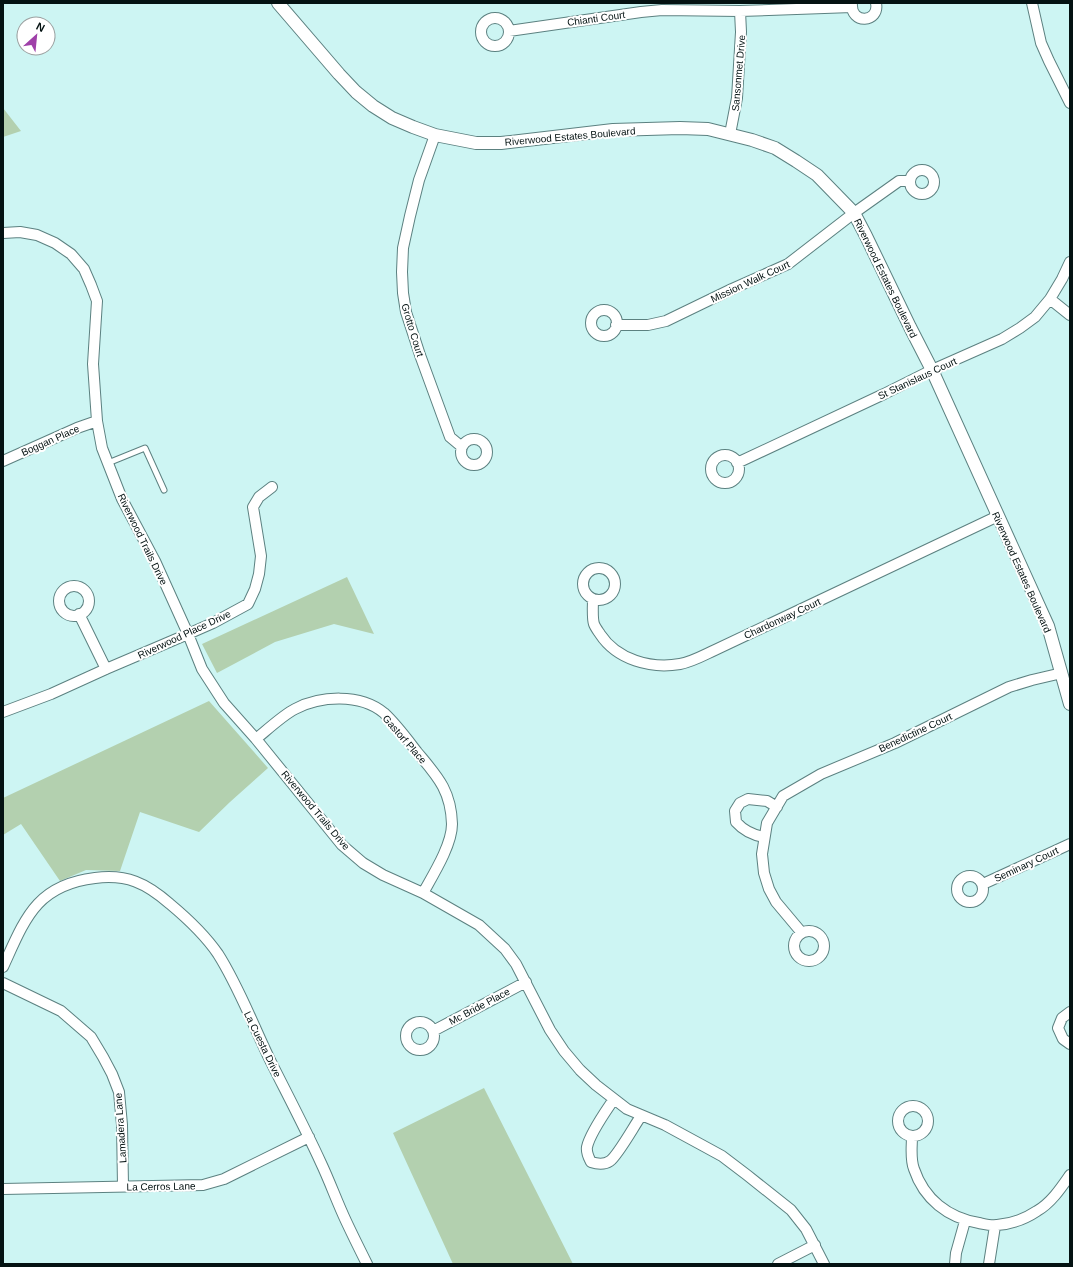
<svg xmlns="http://www.w3.org/2000/svg" width="1073" height="1267" viewBox="0 0 1073 1267" font-family="Arial,sans-serif">
<style>
.green{fill:#b3d0af}
.lines{fill:none;stroke-linecap:round;stroke-linejoin:round}
.service-casing{stroke:#5c8180;stroke-width:7}
.minor-casing{stroke:#5c8180;stroke-width:12}
.tertiary-casing{stroke:#5c8180;stroke-width:14}
.service{stroke:#fff;stroke-width:5}
.minor{stroke:#fff;stroke-width:10}
.tertiary{stroke:#fff;stroke-width:12}
.labels{text-anchor:middle;stroke-width:4;stroke-linejoin:round;paint-order:stroke}
.street-label{font-size:10px;fill:#041212;stroke:#fff}
</style>
<rect width="100%" height="100%" fill="#cdf5f3"/>
<!-- green -->
<path class="green" d="M3,108L21,131L3,137Z
M347,577L374,634L334,624L275,642L217,673L202,644Z
M209,701L268,768L230,802L199,832L140,812L120,871L86,870L60,881L21,824L3,835V798Z
M484,1088L573,1264H453L393,1133Z"/>
<g class="lines">
<!-- service casing -->
<g class="service-casing">
<path id="service" d="M108,463L145,448L164,490"/>
</g>
<!-- minor casing -->
<g class="minor-casing">
<path id="minor" d="M852,3C850,25 880,23 876,3
M1032,3L1041,43L1049,61L1070,103
M481 32a14 14 0 1 1 28 0a14 14 0 1 1-28 0Z
M509,31L641,12L662,10L740,11L852,7
M730,134L737,98L741,32L740,11
M435,135L419,180L410,216L403,248L402,272L403,293L406,312L420,355L450,437L462,447
M910 182a12 12 0 1 1 24 0a12 12 0 1 1-24 0Z
M3,233L20,232L37,235L55,243L71,254L84,269L91,285L97,301L93,364L97,421L102,448L122,499L155,561L188,634L202,669L224,703L256,739L342,845L363,863L383,875L423,893L479,925L505,949L516,964L550,1030L564,1051L580,1070L596,1085L627,1109L665,1125L700,1144L722,1156L747,1175L791,1210L806,1229L824,1264
M1050,299L1070,315
M591 323a13 13 0 1 1 26 0a13 13 0 1 1-26 0Z
M616,325H648L666,321L732,289L788,264L854,213L899,181H909
M461 452a13 13 0 1 1 26 0a13 13 0 1 1-26 0Z
M711 469a14 14 0 1 1 28 0a14 14 0 1 1-28 0Z
M3,461L77,428L97,421
M737,463L884,394L932,370L1002,339L1020,328L1035,317L1050,299L1062,279L1070,262
M583 584a16 16 0 1 1 32 0a16 16 0 1 1-32 0Z
M59 601a15 15 0 1 1 30 0a15 15 0 1 1-30 0Z
M593,599C593,606 592,618 594,624C595,627 598,631 600,634C617,660 651,669 680,664C692,662 704,655 715,650L998,516
M79,614L106,669
M3,712L51,694L106,669L188,634L213,623L248,604L255,589L259,574L261,556L253,507L259,497L272,487
M256,739C267,730 283,715 295,709C320,696 360,693 384,713C396,724 407,739 417,752C437,776 451,790 452,824C452,845 433,875 423,893
M764,837C752,835 744,831 736,822L735,811L740,803L748,799L767,801L777,807
M957 889a13 13 0 1 1 26 0a13 13 0 1 1-26 0Z
M983,884L1070,844
M794 946a15 15 0 1 1 30 0a15 15 0 1 1-30 0Z
M802,933L776,902L769,889L764,873L762,854L767,823L783,796L821,774L895,743L1009,687L1032,680L1062,673
M3,967C25,919 36,885 95,878C127,874 146,883 170,904C188,919 205,935 218,954C239,987 253,1025 270,1060C287,1094 305,1128 321,1163C330,1182 337,1202 346,1221C353,1236 360,1250 367,1264
M3,983L61,1011L91,1037L103,1057L112,1074L119,1092L122,1125L123,1186
M1070,1012L1062,1018L1058,1028L1063,1039L1070,1044
M406 1036a14 14 0 1 1 28 0a14 14 0 1 1-28 0Z
M433,1031L526,982
M614,1099C606,1111 590,1133 587,1147C586,1153 589,1158 591,1162C597,1164 604,1165 610,1161C618,1155 634,1126 641,1116
M898 1121a15 15 0 1 1 30 0a15 15 0 1 1-30 0Z
M912,1136C912,1146 910,1159 914,1169C924,1199 948,1218 979,1223C984,1224 991,1226 997,1225C1011,1224 1025,1219 1037,1211C1051,1203 1061,1188 1070,1175
M3,1189L203,1185L224,1179L309,1137
M778,1264L815,1245
M955,1264L956,1253L965,1221
M989,1264L995,1226"/>
</g>
<!-- tertiary casing -->
<g class="tertiary-casing">
<path id="tertiary" d="M278,3L339,74L356,92L373,106L392,118L413,127L435,135L476,143H501L613,130L680,128L708,129L752,140L775,148L796,161L817,175L854,213L866,236L910,327L932,370L1048,626L1070,704"/>
</g>
<!-- service -->
<use href="#service" class="service"/>
<!-- minor -->
<use href="#minor" class="minor"/>
<!-- tertiary -->
<use href="#tertiary" class="tertiary"/>
</g>
<g class="labels">
<!-- street labels -->
<g class="street-label">
<text transform="translate(596 18) rotate(-8)" y="4">Chianti Court</text>
<text transform="translate(738 73) rotate(-85)" y="4">Sansonmet Drive</text>
<text transform="translate(570 136) rotate(-5)" y="4">Riverwood Estates Boulevard</text>
<text transform="translate(886 278) rotate(64)" y="4">Riverwood Estates Boulevard</text>
<text transform="translate(750 281) rotate(-25)" y="4">Mission Walk Court</text>
<text transform="translate(413 330) rotate(73)" y="4">Grotto Court</text>
<text transform="translate(917 378) rotate(-25)" y="4">St Stanislaus Court</text>
<text transform="translate(50 440) rotate(-24)" y="4">Boggan Place</text>
<text transform="translate(143 539) rotate(64)" y="4">Riverwood Trails Drive</text>
<text transform="translate(1022 572) rotate(66)" y="4">Riverwood Estates Boulevard</text>
<text transform="translate(782 618) rotate(-25)" y="4">Chardonway Court</text>
<text transform="translate(184 634) rotate(-25)" y="4">Riverwood Place Drive</text>
<text transform="translate(915 732) rotate(-25)" y="4">Benedictine Court</text>
<text transform="translate(405 739) rotate(49)" y="4">Gastorf Place</text>
<text transform="translate(316 810) rotate(50)" y="4">Riverwood Trails Drive</text>
<text transform="translate(1026 864) rotate(-25)" y="4">Seminary Court</text>
<text transform="translate(479 1006) rotate(-28)" y="4">Mc Bride Place</text>
<text transform="translate(263 1044) rotate(64)" y="4">La Cuesta Drive</text>
<text transform="translate(120 1128) rotate(-94)" y="4">Lamadera Lane</text>
<text transform="translate(161 1186) rotate(-1)" y="4">La Cerros Lane</text>
</g>
</g>
<!-- border -->
<rect width="1073" height="1267" fill="none" stroke="#041212" stroke-width="8"/>
<!-- north arrow -->
<g transform="translate(36 36) rotate(27)"><circle r="19" fill="#ffffff" stroke="#9ba0a0"/>
<path d="M0-3L7 15L0 10L-7 15Z" fill="#9f40a9"/>
<text y="-6" font-size="11" font-weight="bold" text-anchor="middle" fill="#041212">N</text>
</g>
</svg>
